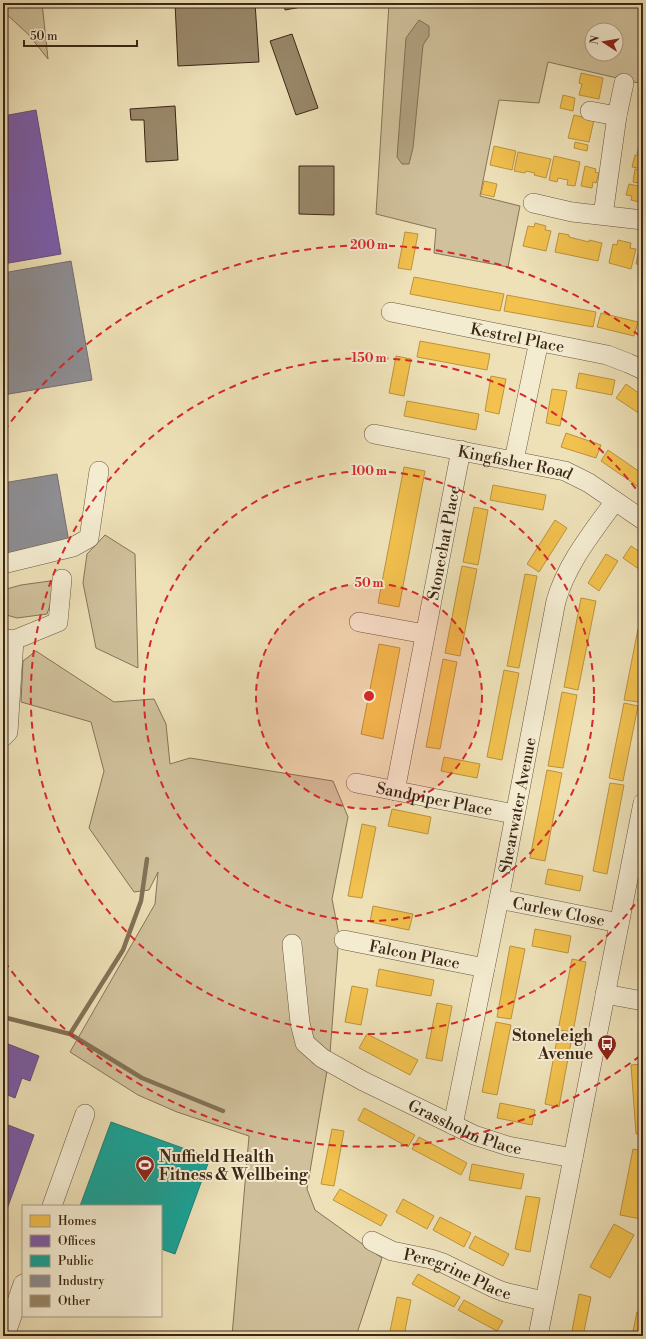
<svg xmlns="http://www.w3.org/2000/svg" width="646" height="1339" viewBox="0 0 646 1339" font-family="'Libre Bodoni',serif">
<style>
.green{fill:#d0c19c;stroke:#867458;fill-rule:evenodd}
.water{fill:#b2a281;stroke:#837156}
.homes{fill:#f2c14e;stroke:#bc933d}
.offices{fill:#7b5ea7;stroke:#684e7b}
.public{fill:#17a398;stroke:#227e71}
.industry{fill:#8d8d92;stroke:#756e6c}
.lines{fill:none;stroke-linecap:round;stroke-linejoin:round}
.stream{stroke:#837156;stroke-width:4.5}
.building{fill:#99886a;stroke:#3d2715}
.minor-casing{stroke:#69563e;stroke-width:20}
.minor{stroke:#f4ecd1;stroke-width:19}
.ring{fill:none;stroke:#d62828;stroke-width:2;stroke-dasharray:7 5}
.labels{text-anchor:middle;stroke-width:4;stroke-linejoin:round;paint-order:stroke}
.street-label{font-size:16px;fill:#3d2715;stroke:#f4ecd1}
.poi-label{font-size:16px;font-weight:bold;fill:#3d2715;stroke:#f4ecd1;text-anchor:end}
.centre{fill:#d62828;stroke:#f4ecd1;stroke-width:2}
.ring-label{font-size:12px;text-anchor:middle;font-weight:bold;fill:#d62828;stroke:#f4ecd1;stroke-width:4;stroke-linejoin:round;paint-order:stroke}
</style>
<rect width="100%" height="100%" fill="#eee1b8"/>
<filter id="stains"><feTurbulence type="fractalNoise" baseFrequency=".005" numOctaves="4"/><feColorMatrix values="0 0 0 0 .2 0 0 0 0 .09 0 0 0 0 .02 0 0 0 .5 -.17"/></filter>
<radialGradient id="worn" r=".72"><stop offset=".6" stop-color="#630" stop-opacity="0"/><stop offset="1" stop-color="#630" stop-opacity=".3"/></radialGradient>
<!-- green -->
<path class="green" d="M3,3H42L48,59L29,35L3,11Z
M389,3H643V84L548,62L539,103L499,100L480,196L520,206L508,267L434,253L436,229L376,214ZM592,30H616V54H592Z
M105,535L135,554L138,668L96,648L83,583L87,554Z
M50,581L55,590L47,614L17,618L3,614V590L21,585Z
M36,651L114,702L154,699L166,724L170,764L190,758L333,781L348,817L332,899L339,935L330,1053L307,1189L315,1210L382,1258L356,1336H232L249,1136L177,1112L138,1095L70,1052L155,904L158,872L149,890L134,892L89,828L104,771L91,722L21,702L23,661Z"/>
<!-- water -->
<path class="water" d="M419,20L429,26V36L423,45L413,148L409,164H402L397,157L406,38Z"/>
<!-- homes -->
<path class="homes" d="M581,73L603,78L599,99L579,95L582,84L579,83Z
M563,95L575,98L573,111L560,108Z
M574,115L594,120L589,142L568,138Z
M642,123H643V135L639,134Z
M641,136L643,137V155L637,154Z
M575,142L588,145L587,151L574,148Z
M494,146L516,151L512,170L490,165Z
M518,152L551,159L546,178L534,175L535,173L526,171L525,173L514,171Z
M635,155L643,157V169L632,167Z
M554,156L580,162L575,186L567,185L568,180L558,178L557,182L549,180Z
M585,166L596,169L595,172L599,173L596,183L593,182L592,188L581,186Z
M635,169L643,171V184L633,182Z
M484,181L497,184L494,197L481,194Z
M629,184L643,187V199L640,198L639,202L631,200L632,196L626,195Z
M535,223L546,226L545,230L551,231L546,251L523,246L528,226L534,227Z
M405,232L418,234L411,270L398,268Z
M559,233L569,235V237L589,242V240L602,243L598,261L555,252Z
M618,240L631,243L630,248L636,249L631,269L609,263L613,244L617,245Z
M640,244H643V265L636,264Z
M414,277L504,294L500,311L410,294Z
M507,295L596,312L593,327L504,311Z
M601,313L638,322L634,336L597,327Z
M420,341L490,354L487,370L417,357Z
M396,356L411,359L404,396L389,393Z
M579,373L615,380L612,395L576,388Z
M491,376L506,379L499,414L485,411Z
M626,384L643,396V416L616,398Z
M552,389L567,391L560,426L546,423Z
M407,401L479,414L476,430L404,416Z
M566,433L601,445L596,458L561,447Z
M608,450L643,474V490L601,461Z
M404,467L425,471L399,607L378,603Z
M493,485L546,495L543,510L490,500Z
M474,507L488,510L478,565L463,562Z
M555,520L567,528L539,572L527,564Z
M631,546L643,554V572L623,558Z
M606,554L618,561L599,591L588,583Z
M462,566L477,569L460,656L445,653Z
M525,574L537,576L519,668L507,666Z
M581,598L596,601L578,690L564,687Z
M638,629L643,630V682L639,702L624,700Z
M379,644L400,648L383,739L361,734Z
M443,659L457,662L440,749L426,747Z
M504,670L519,673L502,760L487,757Z
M562,692L577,695L563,768L548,766Z
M624,703L638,706L623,781L609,778Z
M444,757L480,764L477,778L441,771Z
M547,770L562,773L545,861L530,858Z
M610,783L624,785L607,874L593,871Z
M392,809L431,817L428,834L388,826Z
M362,824L376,827L362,898L348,896Z
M548,869L583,876L580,891L545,884Z
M373,906L413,914L409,930L370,922Z
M535,929L571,936L568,953L532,946Z
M510,946L525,949L511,1019L497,1017Z
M572,959L586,962L573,1032L558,1030Z
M379,969L434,980L431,996L376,986Z
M352,986L368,989L361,1025L345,1022Z
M437,1003L452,1006L442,1061L426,1058Z
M496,1022L511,1025L497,1095L482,1092Z
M367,1034L418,1060L410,1075L359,1048Z
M558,1034L572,1037L559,1107L545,1104Z
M643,1064V1133L636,1134L631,1065Z
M500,1103L535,1110L532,1125L497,1118Z
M364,1108L415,1135L408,1147L358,1120Z
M332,1129L344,1131L334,1186L321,1184Z
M419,1137L467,1163L461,1175L412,1149Z
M633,1149L643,1151V1208L641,1219L620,1215Z
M472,1164L524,1174L521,1189L469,1180Z
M340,1189L387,1215L381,1226L333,1200Z
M526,1196L540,1198L530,1252L515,1249Z
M403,1199L434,1216L427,1229L396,1212Z
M440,1217L471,1233L464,1247L433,1230Z
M614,1224L634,1235L610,1278L590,1267Z
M475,1236L509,1254L503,1266L469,1248Z
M418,1274L460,1297L454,1307L412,1284Z
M579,1294L591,1297L583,1336H571Z
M397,1297L411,1300L404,1336H389Z
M464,1300L503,1321L497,1331L458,1310Z
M637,1312L643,1313V1336H632Z"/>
<!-- offices -->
<path class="offices" d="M36,110L61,254L3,264V116Z
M3,1042L39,1056L30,1081L22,1078L15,1098L3,1093Z
M3,1123L34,1135L7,1209L3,1208Z"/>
<!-- public -->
<path class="public" d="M111,1122L210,1158L175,1254L161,1249V1206H80Z"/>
<!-- industry -->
<path class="industry" d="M71,261L92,380L3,395V273Z
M57,474L69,542L3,554V483Z"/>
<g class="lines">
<!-- stream -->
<path class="stream" d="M3,1017L70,1034L142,1078L223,1111
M70,1034L123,950L141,901L147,859"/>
</g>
<!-- building -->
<path class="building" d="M175,3H255L259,62L178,66Z
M284,3H311L312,5L285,10Z
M292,34L318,108L296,115L270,41Z
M175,106L178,160L146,162L144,120H131L130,109Z
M299,166H334V215L299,214Z"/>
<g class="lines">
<!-- minor casing -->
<g class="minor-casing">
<g id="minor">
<path d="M590,111L617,116"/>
<path d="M533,203L572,212L643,220"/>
<path d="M603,215L617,116L624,83"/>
<path id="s1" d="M391,312L607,355L628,363L643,370"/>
<path id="s2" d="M374,434L565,471L589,483L643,520"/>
<path d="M514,460L539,341"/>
<path d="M3,564L73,547L89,538L99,471"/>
<path d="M359,622L425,634"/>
<path d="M3,638L14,640L58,622L62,579"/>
<path d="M3,737L8,732L14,640"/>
<path id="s3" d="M356,783L514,814"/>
<path id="s4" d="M395,791L461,450"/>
<path id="s5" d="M499,899L619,923"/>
<path id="s6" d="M344,940L485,968"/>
<path id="s7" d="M292,944L300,1023L305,1043L322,1058L363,1081L474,1135L508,1146L573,1158"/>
<path d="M605,994L643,1001"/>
<path id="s8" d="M453,1125L499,899L556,601C567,563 592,533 615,501"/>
<path d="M52,1206L85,1114"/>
<path id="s9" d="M372,1241L392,1251L431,1259L443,1263L494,1288L504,1292L544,1301"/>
<path d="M5,1336L23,1284"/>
<path d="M538,1336L643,803"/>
</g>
</g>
<!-- minor -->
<use href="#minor" class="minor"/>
</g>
<!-- distance rings -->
<circle cx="369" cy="696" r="113" fill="#d62828" fill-opacity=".12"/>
<g class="ring">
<circle cx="369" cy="696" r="113"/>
<circle cx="369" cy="696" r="225"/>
<path d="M642 895A338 338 0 1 1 642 497"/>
<path d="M640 1056A451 451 0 0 1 4 961M4 431A451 451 0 0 1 640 336"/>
</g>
<!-- icons -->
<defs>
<g id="bus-pin" transform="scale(1)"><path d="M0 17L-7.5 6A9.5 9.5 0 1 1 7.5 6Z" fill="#8f2418" stroke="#f4ecd1"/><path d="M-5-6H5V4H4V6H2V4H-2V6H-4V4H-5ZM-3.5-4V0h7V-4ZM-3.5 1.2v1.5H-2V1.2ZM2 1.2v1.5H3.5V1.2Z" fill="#fff"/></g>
<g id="stadium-pin" transform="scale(1)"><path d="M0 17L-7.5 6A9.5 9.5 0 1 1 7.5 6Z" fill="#8f2418" stroke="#f4ecd1"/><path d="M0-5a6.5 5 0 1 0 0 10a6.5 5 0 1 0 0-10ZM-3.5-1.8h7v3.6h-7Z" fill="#fff"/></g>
</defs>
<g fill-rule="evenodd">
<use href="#bus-pin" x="607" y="1044"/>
<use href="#stadium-pin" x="145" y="1165"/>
</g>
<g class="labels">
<!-- street labels -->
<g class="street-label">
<text dy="6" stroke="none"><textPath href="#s1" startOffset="129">Kestrel Place</textPath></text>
<text dy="6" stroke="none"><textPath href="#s2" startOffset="144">Kingfisher Road</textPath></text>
<text dy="6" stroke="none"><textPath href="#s4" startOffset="253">Stonechat Place</textPath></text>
<text dy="6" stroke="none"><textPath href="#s3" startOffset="80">Sandpiper Place</textPath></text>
<text dy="6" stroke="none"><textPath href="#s8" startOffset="326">Shearwater Avenue</textPath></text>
<text dy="6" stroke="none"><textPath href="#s5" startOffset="61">Curlew Close</textPath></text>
<text dy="6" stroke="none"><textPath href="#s6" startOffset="72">Falcon Place</textPath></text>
<text dy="6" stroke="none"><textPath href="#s7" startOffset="282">Grassholm Place</textPath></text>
<text dy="6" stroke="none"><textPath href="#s9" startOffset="92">Peregrine Place</textPath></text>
</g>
<!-- poi labels -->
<g class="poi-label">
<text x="593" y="1041">Stoneleigh<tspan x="593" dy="18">Avenue</tspan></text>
<text x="159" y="1162" text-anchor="start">Nuffield Health<tspan x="159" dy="18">Fitness &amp; Wellbeing</tspan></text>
</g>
</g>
<circle cx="369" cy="696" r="6" class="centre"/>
<g class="ring-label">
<text x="369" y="249">200 m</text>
<text x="369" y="362">150 m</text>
<text x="369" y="475">100 m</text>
<text x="369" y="587">50 m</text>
</g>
<!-- margin -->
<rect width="646" height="1339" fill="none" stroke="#eee1b8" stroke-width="16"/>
<rect x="4" y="4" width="638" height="1331" fill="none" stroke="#3d2715" stroke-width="2"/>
<rect x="8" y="8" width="630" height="1323" fill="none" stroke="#3d2715"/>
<!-- legend -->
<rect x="22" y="1205" width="140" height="112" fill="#f4ecd1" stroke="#ab9d86"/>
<rect x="30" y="1215" width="20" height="12" fill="#f2c14e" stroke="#ab9d86"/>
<text x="58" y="1225" font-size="12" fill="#3d2715">Homes</text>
<rect x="30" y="1235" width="20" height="12" fill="#7b5ea7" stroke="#ab9d86"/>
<text x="58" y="1245" font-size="12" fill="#3d2715">Offices</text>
<rect x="30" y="1255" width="20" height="12" fill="#17a398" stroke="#ab9d86"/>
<text x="58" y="1265" font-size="12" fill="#3d2715">Public</text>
<rect x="30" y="1275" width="20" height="12" fill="#8d8d92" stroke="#ab9d86"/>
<text x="58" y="1285" font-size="12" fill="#3d2715">Industry</text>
<rect x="30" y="1295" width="20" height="12" fill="#99886a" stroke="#ab9d86"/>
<text x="58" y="1305" font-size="12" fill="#3d2715">Other</text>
<!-- north arrow -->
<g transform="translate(604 42) rotate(282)"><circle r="19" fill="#f4ecd1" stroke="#ab9d86"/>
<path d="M0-3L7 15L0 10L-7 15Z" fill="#8f2418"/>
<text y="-6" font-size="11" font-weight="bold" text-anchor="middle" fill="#3d2715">N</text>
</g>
<!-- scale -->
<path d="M24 40v6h113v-6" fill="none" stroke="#3d2715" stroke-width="2"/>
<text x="30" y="40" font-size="12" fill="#3d2715" stroke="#f4ecd1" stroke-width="3" paint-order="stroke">50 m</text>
<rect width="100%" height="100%" filter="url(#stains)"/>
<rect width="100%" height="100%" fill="url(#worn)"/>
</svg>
